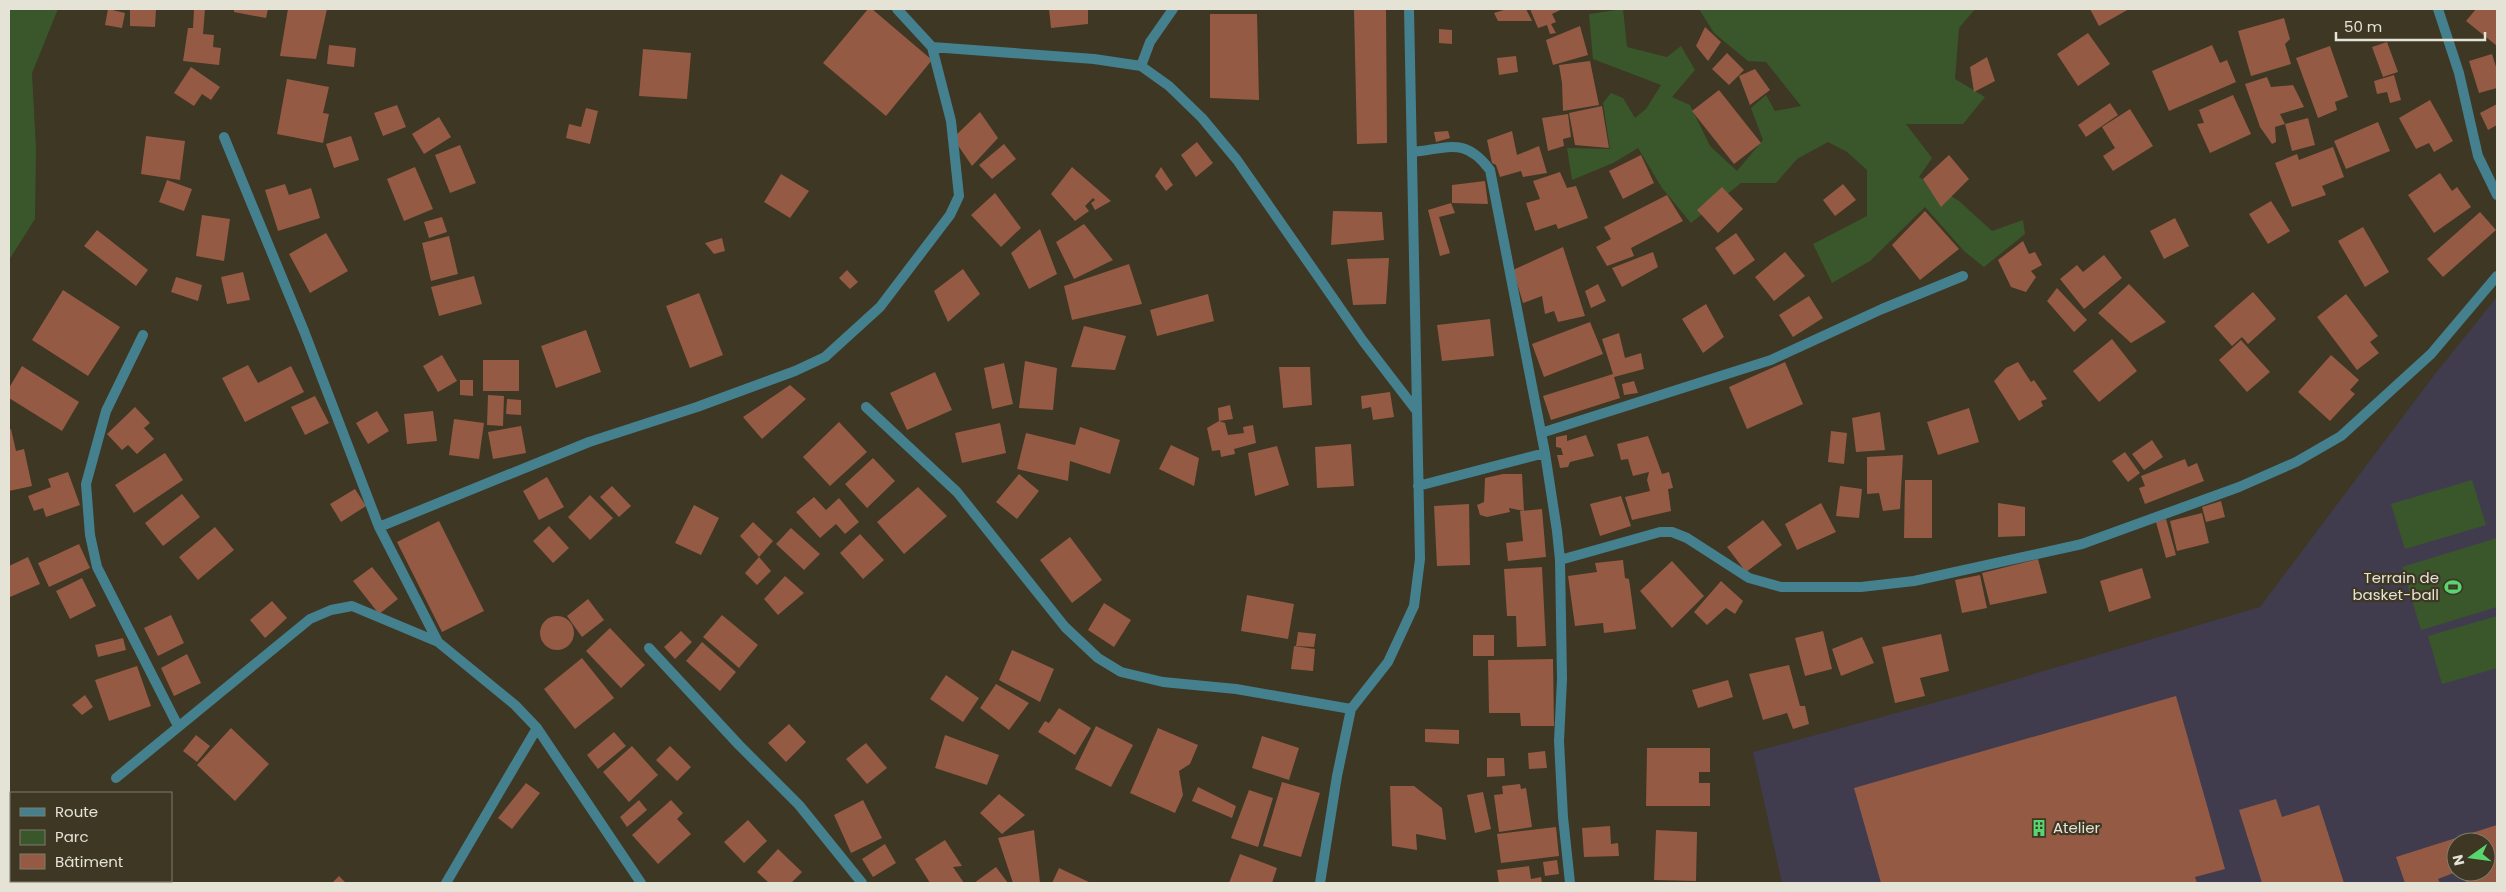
<svg xmlns="http://www.w3.org/2000/svg" width="2506" height="892" viewBox="0 0 2506 892" font-family="Poppins,sans-serif">
<style>
.education{fill:#403c4e;fill-rule:evenodd}
.green{fill:#3a572c}
.building{fill:#955a43}
.lines{fill:none;stroke-linecap:round;stroke-linejoin:round}
.minor{stroke:#44808e;stroke-width:10}
.labels{text-anchor:middle;stroke-width:4.5;stroke-linejoin:round;paint-order:stroke}
.poi-label{font-size:15px;fill:#e5e2d6;stroke:#3d3724;text-anchor:end}
</style>
<rect width="100%" height="100%" fill="#3d3724"/>
<!-- education -->
<path class="education" d="M2497,297V883H1782L1753,752L1970,693L2260,607L2435,374ZM2456,842H2486V872H2456Z"/>
<!-- green -->
<path class="green" d="M9,9H58L32,73L36,149L35,219L9,260Z
M1623,9L1627,47L1667,57L1681,46L1695,70L1672,97L1690,105L1710,146L1737,171L1763,140L1751,108L1766,95L1775,111L1801,106L1766,62L1748,61L1714,33L1699,9H1975L1959,28L1955,79L1985,97L1963,124H1906L1932,158L1919,177L1959,201L1992,231L2023,220L2025,234L1984,267L1965,252L1925,207L1870,261L1832,283L1813,244L1867,216V170L1847,152L1828,142L1797,159L1776,183H1741L1691,223L1662,188L1638,148L1613,163L1572,180L1567,148L1610,149L1603,103L1611,93L1623,98L1635,118L1646,109L1661,85L1593,59L1589,14Z
M2472,480L2486,525L2405,549L2391,504Z
M2497,538V607L2421,630L2402,567Z
M2497,616V668L2442,684L2428,636Z"/>
<!-- building -->
<path class="building" d="M108,9L125,13L122,28L105,25Z
M130,9H156L155,27L130,26Z
M194,9H205L203,34L214,35L213,47L221,48L219,65L183,61L188,28H193Z
M234,9H268L266,18L234,12Z
M288,9H327L316,59L280,56Z
M868,9H872L932,60L886,116L823,63Z
M1049,9H1088V24L1051,28Z
M1354,9H1386L1387,143L1357,144Z
M1507,9H1526L1532,21H1498L1494,13Z
M1530,9H1562L1552,14L1556,22L1551,24L1556,33L1550,34L1547,25L1538,28Z
M2090,9H2129L2099,26Z
M2476,9H2497V46L2466,21Z
M1210,14H1257L1259,100L1210,98Z
M2284,18L2290,39L2285,44L2291,64L2251,76L2238,31Z
M1580,26L1588,55L1553,65L1546,40Z
M1705,27L1721,42L1708,61L1696,46Z
M1439,29L1452,30V44L1439,43Z
M2088,33L2110,64L2078,86L2057,54Z
M2387,42L2398,72L2383,77L2372,47Z
M329,45L356,48L354,67L327,64Z
M2212,45L2220,63L2227,60L2236,82L2169,111L2152,71Z
M2330,46L2348,97L2335,102L2337,110L2318,118L2296,58Z
M643,49L691,53L687,99L639,96Z
M1727,53L1744,70L1729,85L1712,69Z
M2492,54L2497,70V88L2479,93L2469,61Z
M1516,56L1518,72L1499,75L1497,58Z
M1987,57L1995,81L1974,92L1970,67Z
M1590,61L1599,105L1563,111L1562,83L1559,65Z
M191,67L220,87L211,100L202,94L194,106L174,93Z
M1755,69L1770,90L1750,105L1739,76Z
M2394,75L2401,100L2390,103L2387,92L2377,94L2374,81Z
M2267,77L2271,87L2293,85L2304,107L2280,114L2285,124L2275,127L2276,142L2272,144L2260,127L2245,84Z
M287,79L329,87L323,113L329,114L323,143L277,134Z
M1719,90L1761,143L1734,164L1692,111Z
M2233,95L2251,134L2210,153L2197,124L2204,123L2199,110Z
M2430,100L2453,141L2434,152L2429,143L2416,149L2399,118Z
M2110,103L2118,115L2086,137L2078,125Z
M2497,104V125L2488,130L2480,113Z
M397,105L406,127L383,136L374,113Z
M1602,106L1609,148L1575,145L1569,113Z
M586,108L598,111L590,144L566,138L569,124L581,127Z
M2130,109L2153,146L2113,171L2103,156L2115,148L2102,127Z
M980,112L998,138L972,166L953,138Z
M1568,114L1571,137L1563,139L1564,146L1548,151L1542,118Z
M439,117L451,137L424,154L412,134Z
M2308,118L2315,145L2292,151L2285,124Z
M2378,122L2390,151L2346,169L2334,141Z
M1448,131L1450,138L1436,142L1434,132Z
M1512,131L1517,155L1539,146L1547,173L1523,177L1521,171L1500,177L1496,165L1492,163L1487,140Z
M146,136L185,141L180,180L141,174Z
M351,136L359,160L334,168L326,144Z
M1197,142L1213,163L1196,177L1181,155Z
M1004,144L1016,159L992,179L979,165Z
M460,145L476,183L450,193L435,155Z
M2333,147L2344,177L2322,186L2326,195L2292,207L2275,163L2297,154L2299,160Z
M1641,155L1654,183L1623,199L1609,171Z
M1949,155L1969,179L1941,207L1923,179Z
M415,167L433,209L404,221L387,179Z
M1072,167L1111,201L1095,210L1091,203L1095,200L1093,198L1085,206L1089,211L1075,221L1051,194Z
M1161,167L1173,185L1166,191L1155,176Z
M1560,172L1567,188L1576,186L1588,218L1558,229L1556,224L1535,231L1526,203L1540,199L1533,181Z
M2440,173L2452,191L2457,187L2471,207L2434,233L2408,195Z
M781,174L809,191L790,218L764,202Z
M167,180L192,189L184,211L159,202Z
M1485,181L1488,204L1452,203V185Z
M285,184L289,195L311,188L320,218L278,231L265,190Z
M1843,184L1856,200L1835,216L1823,200Z
M1722,187L1743,209L1718,233L1697,210Z
M995,193L1021,228L1001,247L971,215Z
M1667,195L1683,221L1631,248L1634,256L1607,266L1596,247L1611,239L1604,227Z
M2271,201L2290,231L2268,244L2249,214Z
M1451,203L1455,213L1439,217L1450,253L1440,256L1428,210Z
M1333,211L1382,212L1384,240L1331,245Z
M1925,211L1959,249L1920,280L1892,245Z
M2480,212L2496,230L2443,277L2427,259Z
M202,215L230,219L224,261L196,256Z
M442,217L447,232L429,238L424,222Z
M2175,218L2189,246L2164,259L2150,231Z
M1084,224L1113,260L1074,279L1056,242Z
M2363,227L2389,272L2365,287L2338,241Z
M1040,229L1057,274L1029,289L1011,253Z
M97,230L148,270L136,286L84,246Z
M326,233L348,271L310,293L289,254Z
M1736,233L1755,260L1734,275L1715,248Z
M449,236L458,274L431,281L422,243Z
M722,238L725,251L714,254L705,243Z
M2023,241L2029,254L2035,252L2042,265L2031,271L2036,277L2026,292L2011,287L1998,260Z
M1563,247L1585,316L1558,322L1554,311L1545,314L1542,296L1523,303L1513,270Z
M1653,252L1658,267L1622,287L1612,268Z
M1785,252L1805,276L1774,301L1755,277Z
M2104,255L2122,278L2084,309L2060,279L2077,265L2083,272Z
M1389,258L1386,304L1353,305L1347,259Z
M1129,264L1142,304L1072,320L1064,286Z
M963,269L980,294L948,322L934,291Z
M847,270L858,282L850,289L839,278Z
M243,272L250,300L227,304L221,277Z
M474,276L482,304L439,316L431,287Z
M176,277L202,285L198,301L171,292Z
M1598,284L1606,301L1591,308L1585,291Z
M2129,284L2166,322L2131,343L2098,313Z
M2057,288L2087,320L2074,332L2047,301Z
M63,290L120,327L88,376L32,340Z
M2253,292L2276,319L2248,344L2242,337L2232,346L2214,326Z
M699,293L723,355L690,368L666,306Z
M1208,294L1214,321L1157,336L1150,310Z
M2346,294L2378,336L2370,342L2379,353L2357,370L2317,317Z
M1809,296L1823,318L1793,337L1779,315Z
M1706,304L1724,337L1703,353L1682,319Z
M1490,319L1494,356L1442,361L1437,325Z
M1590,322L1603,354L1544,377L1532,344Z
M1084,326L1126,336L1115,370L1071,367Z
M586,330L601,372L556,388L541,346Z
M1619,333L1625,358L1641,353L1644,369L1614,377L1620,398L1551,420L1543,396L1613,374L1602,339Z
M2112,339L2137,371L2099,402L2073,371Z
M2241,340L2270,372L2247,392L2219,360Z
M442,355L457,381L438,392L423,366Z
M2331,355L2359,380L2350,390L2355,394L2330,421L2298,392Z
M483,360H519V391H483Z
M1025,361L1057,368L1053,410L1019,408Z
M1785,362L1803,404L1747,429L1729,387Z
M2018,362L2031,382L2034,380L2047,399L2041,401L2043,406L2019,421L1994,381L2006,368Z
M1004,363L1013,404L992,409L984,368Z
M248,365L258,383L291,366L304,392L245,422L222,378Z
M22,366L79,402L62,431L9,398V388Z
M1279,367H1310L1312,405L1283,408Z
M935,372L952,410L907,430L890,393Z
M460,380H473V396L460,395Z
M1634,381L1638,393L1624,395L1622,384Z
M790,385L806,399L762,439L743,417Z
M1390,392L1394,417L1373,420L1371,407L1362,409L1361,396Z
M488,395L504,396L503,426L487,425Z
M315,396L329,423L305,435L291,407Z
M507,399L521,400V415L506,414Z
M1230,405L1233,419L1219,421L1218,408Z
M135,407L150,423L144,428L154,439L137,454L128,445L122,450L107,434Z
M1969,408L1979,442L1938,455L1927,422Z
M377,411L389,431L368,444L356,423Z
M433,411L437,441L407,444L404,414Z
M1880,412L1885,450L1856,452L1852,418Z
M454,419L484,423L479,459L449,455Z
M1219,421L1225,423L1228,435L1244,433L1243,427L1253,425L1256,443L1234,449L1235,454L1221,457L1220,450L1212,451L1207,428Z
M839,422L867,452L830,486L803,457Z
M1000,423L1006,453L962,463L955,433Z
M521,426L526,453L493,459L488,432Z
M1080,427L1120,440L1110,474L1070,461L1068,481L1017,469L1026,433L1075,445Z
M11,429L16,451L24,449L32,486L9,491V430Z
M1831,431L1847,433L1844,464L1828,462Z
M1567,435V441L1586,435L1594,456L1570,462L1568,467L1560,468L1557,455H1563L1561,448L1556,447V437Z
M1648,436L1662,474L1669,472L1673,488L1668,489L1671,511L1632,520L1625,497L1650,491L1647,480L1649,472L1633,476L1628,459L1621,460L1617,444Z
M2152,440L2163,457L2144,470L2132,454Z
M1351,444L1354,486L1317,488L1315,447Z
M1171,445L1199,458L1194,486L1159,469Z
M1277,446L1289,485L1255,496L1248,453Z
M2125,452L2140,473L2128,482L2112,461Z
M165,453L183,480L134,513L115,485Z
M1903,455L1900,509L1883,511L1879,493L1867,494V457Z
M873,458L895,481L867,508L845,484Z
M2185,459L2188,467L2197,463L2204,481L2145,504L2139,488L2145,486L2141,476Z
M68,472L80,505L46,517L43,508L34,511L28,496L51,487L48,479Z
M1019,474L1039,491L1017,519L996,502Z
M1503,474H1522L1524,511L1509,508L1510,512L1487,517L1480,515L1477,505L1484,502L1485,478Z
M547,477L564,507L539,520L523,491Z
M1905,480H1932V538H1904Z
M612,486L631,506L619,517L600,497Z
M1840,486L1862,489L1859,518L1836,516Z
M918,487L947,516L904,554L877,522Z
M355,489L366,506L341,522L330,504Z
M182,494L200,517L163,546L145,523Z
M590,495L613,518L590,540L568,517Z
M1621,496L1631,526L1600,536L1590,504Z
M814,497L826,510L839,498L859,522L845,534L836,524L820,538L796,512Z
M2221,501L2225,517L2206,522L2202,507Z
M1821,503L1836,532L1797,550L1785,524Z
M1998,503L2025,507V536L1998,537Z
M1469,504L1470,565L1437,566L1434,506Z
M694,505L719,518L701,555L675,543Z
M1542,509L1546,557L1508,561L1506,543L1523,541L1520,511Z
M2202,513L2209,543L2177,551L2170,521Z
M2166,519L2176,555L2166,558L2156,522Z
M1763,520L1782,545L1746,572L1727,547Z
M439,521L484,611L442,632L397,542Z
M753,522L773,541L759,557L740,536Z
M549,526L569,548L553,563L533,541Z
M215,527L234,550L198,580L179,557Z
M791,528L820,554L804,570L776,544Z
M860,534L884,560L863,579L840,553Z
M1070,537L1102,580L1072,603L1040,560Z
M79,544L90,568L49,587L38,563Z
M28,557L40,584L10,597L9,566Z
M759,557L771,571L757,585L745,573Z
M2038,559L2047,593L1990,605L1982,573Z
M1623,560L1625,578L1629,579L1636,629L1604,633L1603,623L1575,626L1568,576L1597,572L1595,563Z
M1672,561L1704,596L1672,628L1640,591Z
M372,567L398,599L379,614L353,581Z
M1542,567L1546,646L1517,647L1516,616H1507L1504,569Z
M2142,568L2151,598L2109,612L2100,581Z
M1980,575L1987,608L1962,613L1955,580Z
M785,576L804,593L778,615L764,599Z
M82,578L96,606L70,619L56,591Z
M1721,581L1743,601L1735,614L1726,608L1707,625L1694,612Z
M1247,595L1294,604L1288,639L1241,631Z
M588,599L604,620L582,637L567,616Z
M272,601L287,618L265,638L250,620Z
M1104,603L1131,620L1114,647L1088,630Z
M171,615L184,643L158,656L144,628Z
M722,615L758,645L739,668L703,637Z
M540 633a17 17 0 1 1 34 0a17 17 0 1 1-34 0Z
M610,628L645,665L621,688L586,651Z
M681,631L692,642L675,659L664,647Z
M1823,631L1832,669L1805,676L1795,638Z
M1298,632L1316,634L1314,647L1296,646Z
M1941,634L1949,671L1920,678L1925,696L1895,703L1882,647Z
M1473,635H1494V656H1473Z
M1862,637L1874,663L1841,676L1832,649Z
M123,638L126,650L98,657L95,645Z
M702,642L736,672L720,691L686,661Z
M1294,646L1315,649L1313,671L1291,669Z
M1012,650L1054,669L1040,702L999,680Z
M187,654L201,683L174,696L161,668Z
M582,658L614,698L575,729L544,689Z
M1553,659L1554,726H1521L1520,713H1489L1488,660Z
M1789,665L1800,706H1805L1809,724L1793,729L1787,713L1763,720L1749,674Z
M137,666L151,706L109,721L95,680Z
M946,675L979,698L963,722L930,699Z
M1728,680L1733,697L1698,708L1692,690Z
M996,684L1029,703L1009,730L980,708Z
M85,695L93,707L82,715L72,705Z
M2176,696L2225,869L2195,877L2197,883H1881L1854,788Z
M1059,708L1091,728L1075,755L1038,732L1045,721L1049,723Z
M789,724L806,742L786,762L768,743Z
M1096,726L1133,745L1111,787L1075,769Z
M231,728L269,764L235,801L197,765Z
M1158,728L1198,745L1190,764L1179,771L1183,795L1175,813L1130,793Z
M1425,729L1459,730V744L1425,742Z
M614,732L626,746L598,769L587,755Z
M196,735L210,746L197,762L183,751Z
M945,735L999,755L987,785L935,768Z
M1262,736L1299,748L1289,780L1252,768Z
M866,743L887,768L867,784L846,759Z
M632,746L658,775L629,802L603,772Z
M670,746L691,767L677,781L656,760Z
M1647,748H1710V772H1699V783H1710V806H1646Z
M1545,751L1547,768L1529,769L1528,753Z
M1487,758H1504L1505,776L1487,777Z
M1282,782L1320,793L1301,857L1263,846Z
M526,783L540,793L512,829L498,818Z
M1520,784L1521,789L1526,788L1532,827L1499,832L1494,795L1503,794L1502,786Z
M1390,786H1414L1442,808L1446,840L1416,834L1417,850L1392,846Z
M1198,787L1236,806L1232,818L1192,801Z
M1249,790L1273,798L1258,847L1231,838Z
M1483,792L1491,829L1475,833L1467,795Z
M999,794L1025,815L1002,834L980,813Z
M2276,799L2282,817L2319,805L2344,883H2262L2239,810Z
M639,800L647,810L627,827L620,817Z
M671,800L683,813L677,819L691,834L658,864L632,835Z
M863,800L882,838L851,853L834,815Z
M748,820L767,841L744,863L724,842Z
M2497,825V883H2466L2463,872H2486V842H2456V872L2438,879L2440,883H2405L2396,857Z
M1610,826L1611,844L1618,843L1619,856L1584,857L1582,828Z
M1556,827L1559,856L1501,863L1497,834Z
M1034,830L1040,883H1013L998,838Z
M1656,830L1697,832L1696,881L1654,880Z
M945,840L962,866L953,867L964,883H930L915,859Z
M885,844L896,863L873,877L862,859Z
M778,849L802,872L791,883H769L757,872Z
M1240,854L1277,868L1272,883H1229Z
M1557,860L1559,874L1545,876L1543,862Z
M1529,866L1531,879L1541,877L1542,883H1499L1497,870Z
M996,867L1008,883H974Z
M1059,868L1091,883H1052Z
M339,876L346,883H332Z"/>
<g class="lines">
<!-- minor -->
<path class="minor" d="M2438,9L2459,73L2478,156L2497,195
M932,47L1094,59L1141,66L1169,86L1202,118L1237,160L1363,341L1416,410
M1141,66L1150,42L1173,9
M224,137L304,331L379,527L438,642
M1412,152C1450,148 1465,137 1490,170L1545,453L1557,531L1560,560L1562,679L1559,741L1563,817L1570,883
M143,335L106,411L86,484L90,535L97,567L178,726
M866,407L957,492L1065,627L1098,658L1121,672L1163,682L1236,689L1351,709
M1541,433L1771,360L1882,309L1963,276
M1418,486L1545,453
M379,527L589,442L697,407L795,371L825,357L880,307L950,215L959,196L951,121L932,47L897,9
M1560,560L1660,532H1672L1687,538L1749,578L1781,587H1861L1914,581L2082,544L2239,487L2296,462L2341,436L2431,354L2497,276
M649,648L739,745L799,805L862,883
M116,778L310,619L331,610L352,606L438,642L515,705L537,728L641,883
M446,883L537,728
M1320,883L1337,776L1351,709L1388,662L1414,606L1420,559L1409,9"/>
</g>
<!-- icons -->
<defs>
<g id="stadium-bare" transform="scale(1.35)"><path d="M0-5a6.5 5 0 1 0 0 10a6.5 5 0 1 0 0-10ZM-3.5-1.8h7v3.6h-7Z" fill="#58d56f" stroke="#3d3724" stroke-width="2.5" paint-order="stroke"/></g>
<g id="building-bare" transform="scale(1.35)"><path d="M-4-6H4V6H1V3H-1V6H-4ZM-2.5-4.3h1.7v1.8h-1.7ZM.8-4.3h1.7v1.8H.8ZM-2.5-1h1.7V.8h-1.7ZM.8-1h1.7V.8H.8Z" fill="#58d56f" stroke="#3d3724" stroke-width="2.5" paint-order="stroke"/></g>
</defs>
<g fill-rule="evenodd">
<use href="#stadium-bare" x="2453" y="587"/>
<use href="#building-bare" x="2039" y="828"/>
</g>
<g class="labels">
<!-- poi labels -->
<g class="poi-label">
<text x="2439" y="583">Terrain de<tspan x="2439" dy="17">basket-ball</tspan></text>
<text x="2053" y="833" text-anchor="start">Atelier</text>
</g>
</g>
<!-- border -->
<rect width="2506" height="892" fill="none" stroke="#e5e2d6" stroke-width="20"/>
<!-- legend -->
<rect x="10" y="792" width="162" height="90" fill="#3d3724" stroke="#807b6b"/>
<rect x="20" y="808" width="25" height="8" fill="#44808e" stroke="#807b6b"/>
<text x="55" y="817" font-size="15" fill="#e5e2d6">Route</text>
<rect x="20" y="830" width="25" height="15" fill="#3a572c" stroke="#807b6b"/>
<text x="55" y="842" font-size="15" fill="#e5e2d6">Parc</text>
<rect x="20" y="854" width="25" height="15" fill="#955a43" stroke="#807b6b"/>
<text x="55" y="867" font-size="15" fill="#e5e2d6">Bâtiment</text>
<!-- north arrow -->
<g transform="translate(2471 857) rotate(256)"><circle r="24" fill="#3d3724" stroke="#807b6b"/>
<path d="M0-4L9 19L0 12L-9 19Z" fill="#58d56f"/>
<text y="-8" font-size="14" font-weight="bold" text-anchor="middle" fill="#e5e2d6">N</text>
</g>
<!-- scale -->
<path d="M2336 32v8h149v-8" fill="none" stroke="#e5e2d6" stroke-width="2.5"/>
<text x="2344" y="32" font-size="15" fill="#e5e2d6" stroke="#3d3724" stroke-width="4" paint-order="stroke">50 m</text>
</svg>
